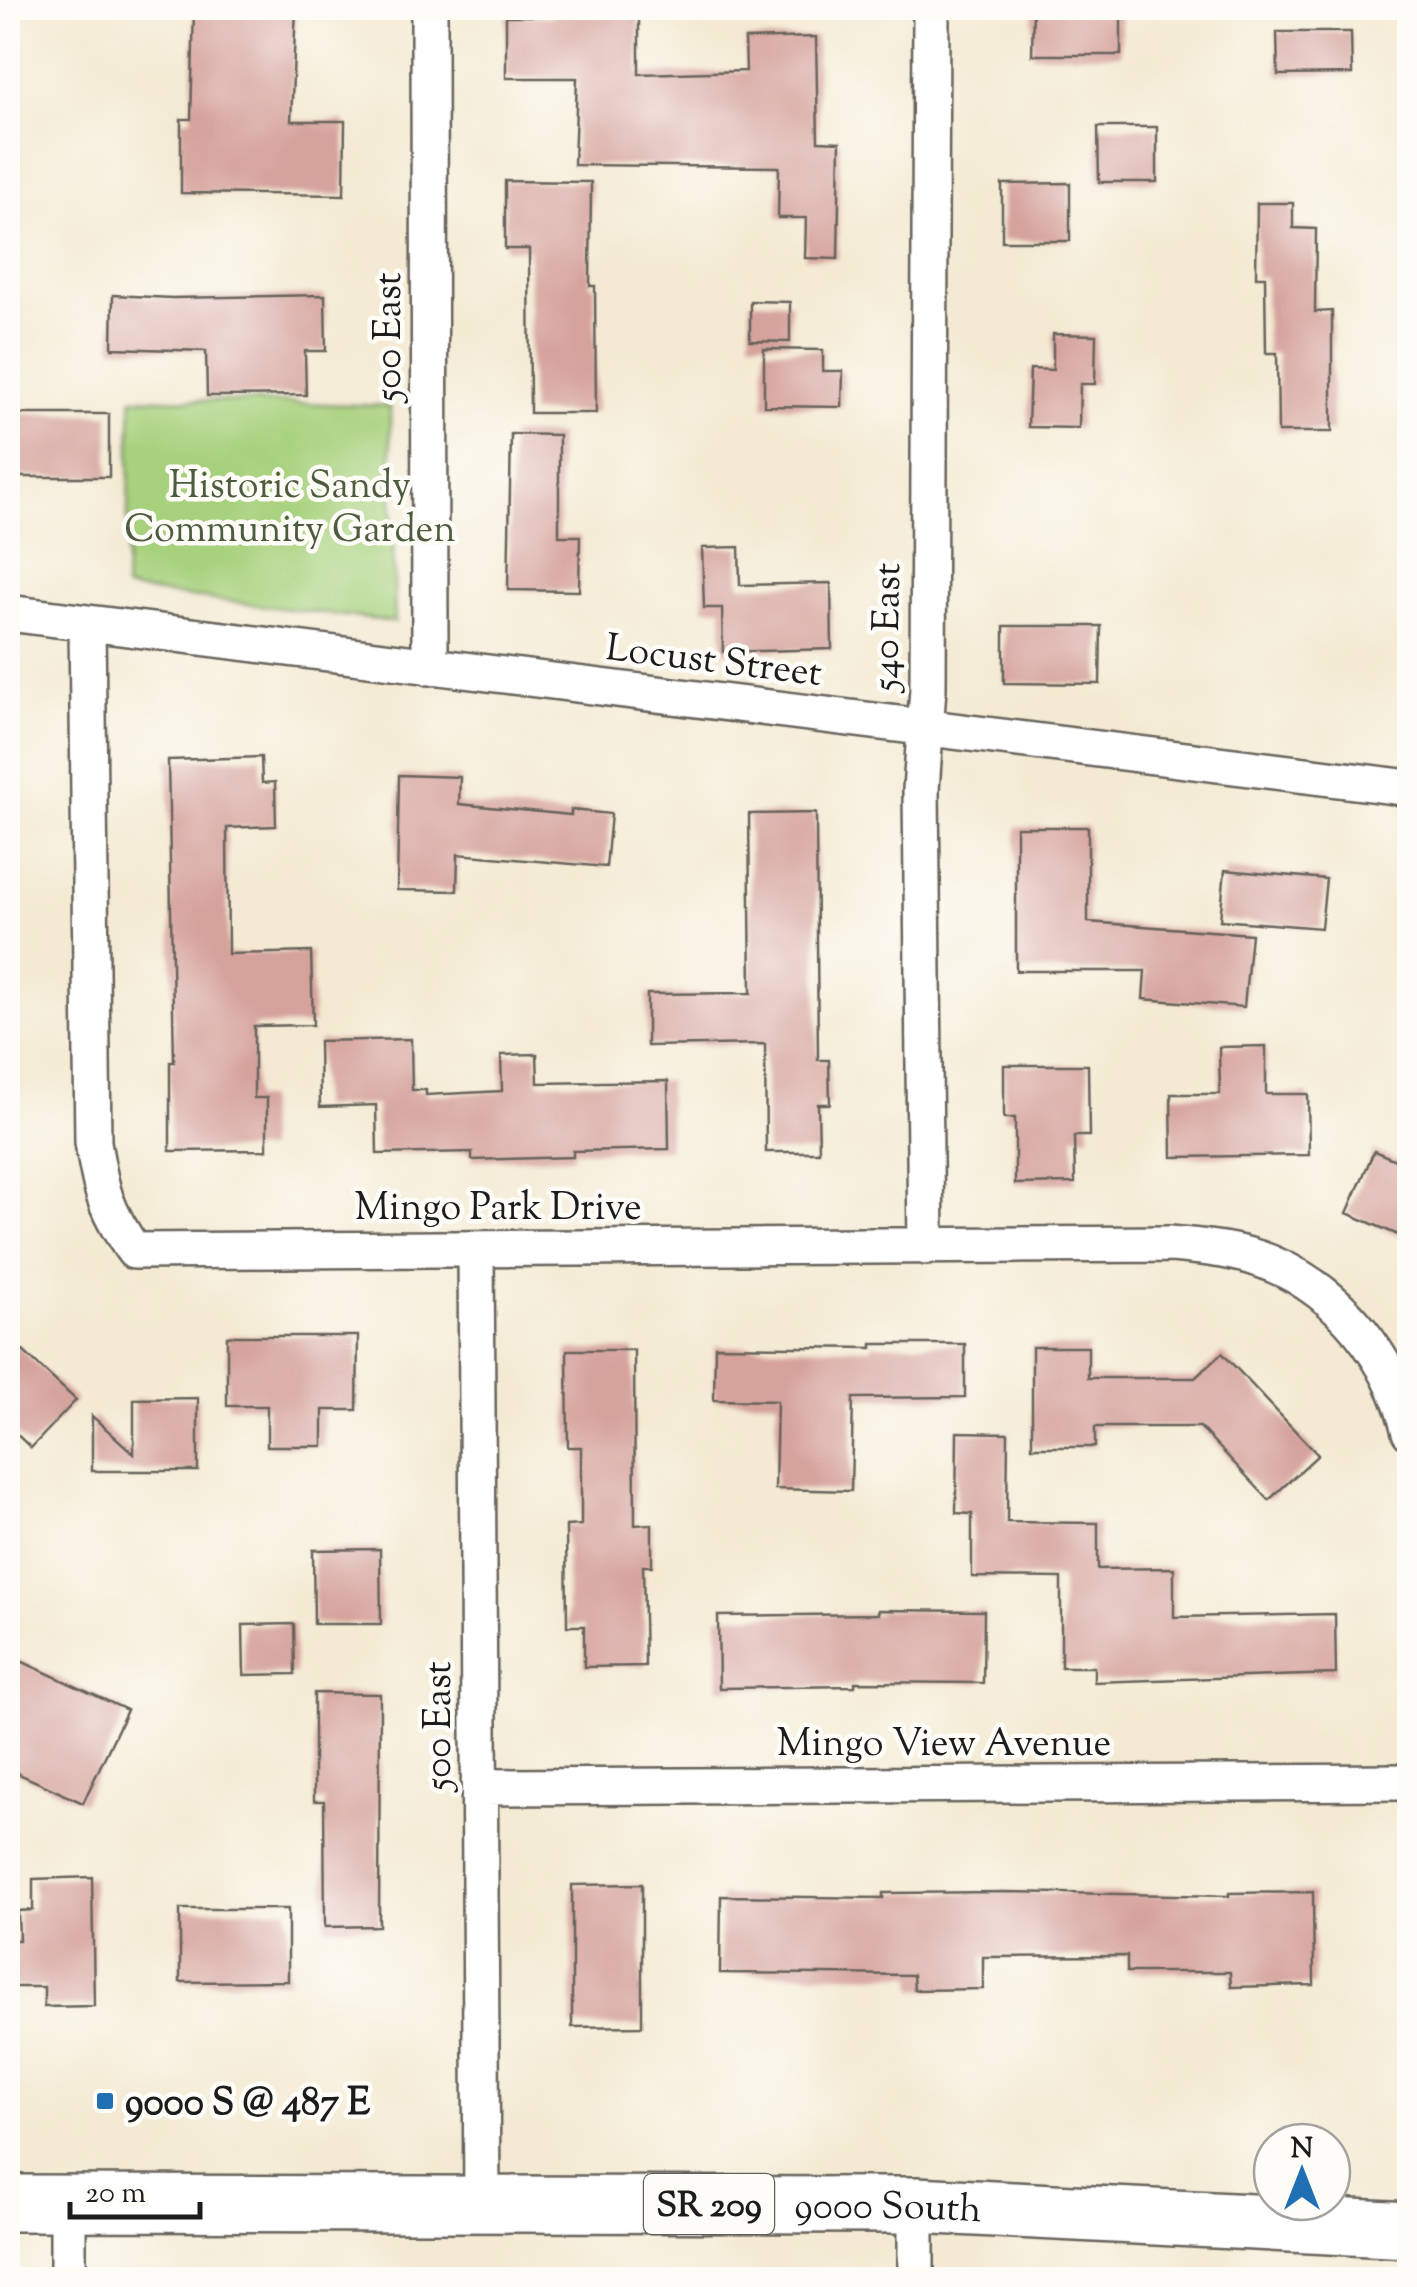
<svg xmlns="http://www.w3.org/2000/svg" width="1417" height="2287" viewBox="0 0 1417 2287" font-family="'Sorts Mill Goudy',serif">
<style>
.green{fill:#a7d17d;stroke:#62764c;stroke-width:2.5}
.building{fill:#d5a29c}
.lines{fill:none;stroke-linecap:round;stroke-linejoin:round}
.minor-casing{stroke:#68645c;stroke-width:40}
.primary-casing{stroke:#68645c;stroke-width:60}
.minor{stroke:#fff;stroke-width:35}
.primary{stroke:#fff;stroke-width:55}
.poi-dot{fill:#1f6fb2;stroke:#fdfcf7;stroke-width:4}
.labels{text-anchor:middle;stroke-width:9;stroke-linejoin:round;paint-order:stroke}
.shield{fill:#fdfcf7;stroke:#605f5e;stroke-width:2.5}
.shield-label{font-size:35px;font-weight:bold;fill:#1c1c1c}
.street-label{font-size:38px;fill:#1c1c1c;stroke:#fdfcf7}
.park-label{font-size:38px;fill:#4d5b3e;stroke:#fdfcf7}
.poi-label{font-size:38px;font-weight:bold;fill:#1c1c1c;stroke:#fdfcf7;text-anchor:start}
</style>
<rect width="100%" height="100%" fill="#fdfcf7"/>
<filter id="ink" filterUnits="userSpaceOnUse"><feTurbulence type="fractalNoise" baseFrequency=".01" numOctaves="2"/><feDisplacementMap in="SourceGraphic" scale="20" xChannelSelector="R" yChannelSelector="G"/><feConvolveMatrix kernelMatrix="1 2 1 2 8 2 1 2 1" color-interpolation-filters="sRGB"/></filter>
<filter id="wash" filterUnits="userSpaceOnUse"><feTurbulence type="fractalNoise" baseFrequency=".0048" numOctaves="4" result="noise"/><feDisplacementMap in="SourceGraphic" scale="40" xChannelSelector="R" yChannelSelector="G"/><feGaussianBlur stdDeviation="2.25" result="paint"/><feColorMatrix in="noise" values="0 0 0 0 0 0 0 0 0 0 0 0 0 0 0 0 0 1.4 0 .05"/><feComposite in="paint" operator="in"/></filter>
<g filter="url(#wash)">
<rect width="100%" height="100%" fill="#f4ead3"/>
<!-- green -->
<path class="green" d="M132,398L390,406L395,622L125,589Z"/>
<g id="blocks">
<!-- building -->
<path class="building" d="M194,8H296L291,121H345L344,195L181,193V119H191Z
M554,8H639V74L746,71L745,39L816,37L818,141L840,142L838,259L805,258L806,218H778L779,167L574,165L577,78H506V16H554Z
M1033,8H1121V55H1032Z
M1277,32H1351L1352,74L1278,75Z
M1098,127H1157V182H1099Z
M505,181L591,182L590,286H595L596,413H530L529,249H505Z
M1070,183V241H1002V184Z
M1257,203H1293V228L1316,229L1315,312L1332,311V432H1278L1277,353H1266L1265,277H1256Z
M113,295L172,298L325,295L326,351H305L306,395L207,396L206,351L112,348Z
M750,301L790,302V342L750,341Z
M1053,334L1096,335L1095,384H1080L1079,428L1028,427L1030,369L1053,370Z
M764,349L823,350V371H843L842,407L764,406Z
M8,414H109V477H8Z
M511,434L559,435V536H580L579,591L508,590Z
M739,547L740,585L831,583L832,649L723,652L722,608H704L702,548Z
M1004,626H1101L1100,684L1004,683Z
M261,757L262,783L275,782L276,826L227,828L228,954L311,952L313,1025L254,1026V1098H267V1150L170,1151V1062H174L168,760Z
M399,775L460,777L459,804L571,815V810L611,814L606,867L458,854L457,891L397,890Z
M816,813L818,1060H829L830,1104H818L819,1152H766L765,1044L647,1046V994L751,993L749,814Z
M1016,827H1088V922L1251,934L1244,1007L1143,999L1145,971H1016Z
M1225,870L1326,879L1321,928L1220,920Z
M411,1039L412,1090H426V1095L502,1091L501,1055L537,1054L538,1083L668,1081L669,1149L573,1151V1157L472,1160V1152L377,1154L376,1105L320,1107L319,1041Z
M1266,1046V1094H1308L1309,1155L1172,1157L1171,1094H1220L1219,1047Z
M1004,1065H1088L1089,1136H1074L1075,1183L1015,1184V1118H1004Z
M1374,1151L1410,1166V1240L1347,1213Z
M227,1336H358L357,1410H323V1446H267V1406H227Z
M8,1337L76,1400L31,1448L8,1426Z
M872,1344H965V1397L853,1398L851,1491L775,1489L777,1401L714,1400L715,1346L872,1348Z
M1032,1347H1088V1378H1195L1222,1353L1318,1455L1269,1500L1200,1427H1095V1447H1032Z
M567,1350H634L635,1525L652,1524V1566H643L645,1666L584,1667V1626H567L566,1526L581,1525V1447H568Z
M198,1398V1471H92V1416L134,1454V1399Z
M957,1432L1008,1433L1007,1522L1098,1523V1569L1174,1568V1617L1335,1614L1336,1674L1094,1682V1667H1061V1578L972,1577V1514L956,1513Z
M380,1549L381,1624H314L313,1550Z
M878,1610L984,1611L983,1683L855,1682V1686L719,1688L718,1616L878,1614Z
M294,1624L295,1674L244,1675L243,1625Z
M8,1655L127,1710L83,1803L8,1769Z
M314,1693L380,1694L379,1926L325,1927L324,1801H314Z
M92,1877L94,2006L44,2007V1987H8V1940H19L18,1911L33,1910V1879Z
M642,1884V2026L572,2027V1885Z
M1006,1892L1229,1896V1893L1313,1892L1314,1985L1231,1987L1230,1972H1127V1956L983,1957V1989L914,1990L913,1975L720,1973L721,1896L883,1898V1893Z
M180,1909H288V1981L180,1982Z"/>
</g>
</g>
<g filter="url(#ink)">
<use href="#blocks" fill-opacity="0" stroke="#68645c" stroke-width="2.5"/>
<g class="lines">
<!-- minor casing -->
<g class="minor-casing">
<path id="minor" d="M429,8L430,667
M8,613L1410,788
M87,624L93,1142C101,1191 105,1210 134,1251L1171,1244C1204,1247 1238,1250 1270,1263C1341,1292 1392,1359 1410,1432
M926,1247L921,790L928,688L931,8
M476,1249L482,2203
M480,1787L1410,1782
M68,2280V2203
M916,2280V2205"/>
</g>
<!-- primary casing -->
<g class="primary-casing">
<g id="primary">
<path id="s1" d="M8,2203L916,2205L1410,2230"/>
</g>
</g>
<!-- minor -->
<use href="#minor" class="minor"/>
<!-- primary -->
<use href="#primary" class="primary"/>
</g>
</g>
<!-- markers -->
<rect class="poi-dot" x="95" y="2091" width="20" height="20" rx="5"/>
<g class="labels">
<!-- shield labels -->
<rect class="shield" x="644" y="2174" width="130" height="60" rx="8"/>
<g class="shield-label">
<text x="709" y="2216">SR 209</text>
</g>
<!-- street labels -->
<g class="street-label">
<text transform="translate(387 337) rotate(-90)" y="13">500 East</text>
<text transform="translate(885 627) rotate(-89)" y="13">540 East</text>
<text transform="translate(714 659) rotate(7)" y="13">Locust Street</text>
<text x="498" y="1219">Mingo Park Drive</text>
<text transform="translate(437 1726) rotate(-90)" y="13">500 East</text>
<text x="944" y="1755">Mingo View Avenue</text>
<text dy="13" stroke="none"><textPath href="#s1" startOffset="880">9000 South</textPath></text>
</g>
<!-- park labels -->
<g class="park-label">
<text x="290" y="497">Historic Sandy<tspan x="290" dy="44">Community Garden</tspan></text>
</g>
<!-- poi labels -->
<g class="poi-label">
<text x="125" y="2114">9000 S @ 487 E</text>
</g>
</g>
<!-- margin -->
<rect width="1417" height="2287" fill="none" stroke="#fdfcf7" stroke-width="40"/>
<!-- north arrow -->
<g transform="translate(1302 2172)"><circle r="48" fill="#fdfcf7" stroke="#a3a29f" stroke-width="2.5"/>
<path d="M0-8L18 38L0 25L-18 38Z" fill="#1f6fb2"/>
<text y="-15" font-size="28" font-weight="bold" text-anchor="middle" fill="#1c1c1c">N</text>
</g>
<!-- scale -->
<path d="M70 2202v15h130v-15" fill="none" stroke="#1c1c1c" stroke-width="5"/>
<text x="85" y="2202" font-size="30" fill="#1c1c1c" stroke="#fdfcf7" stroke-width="8" paint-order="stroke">20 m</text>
</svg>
